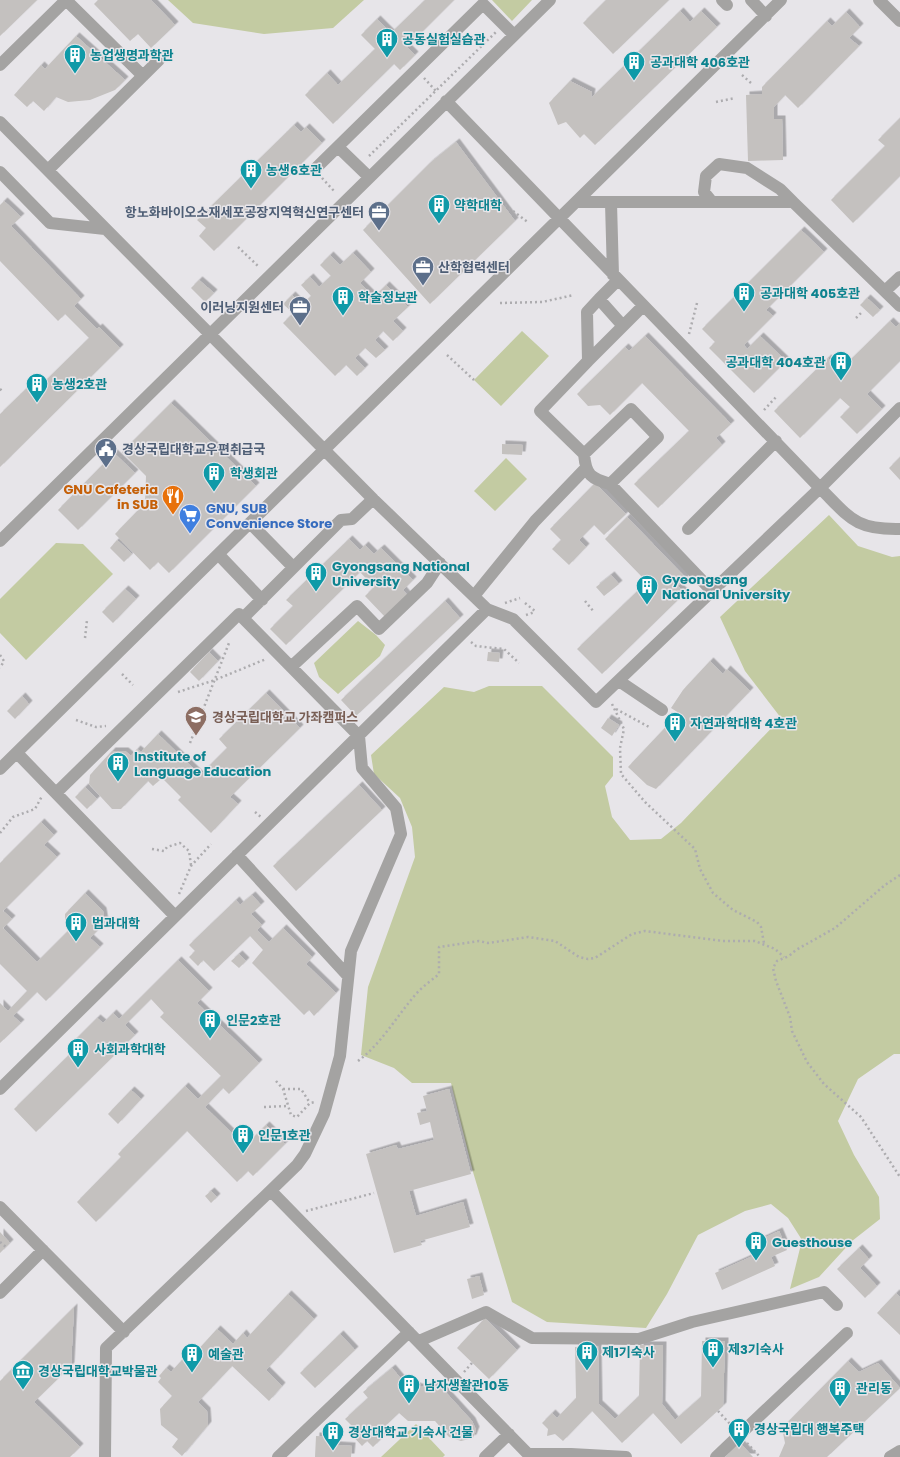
<svg xmlns="http://www.w3.org/2000/svg" width="900" height="1457" viewBox="0 0 900 1457" font-family="Poppins,'Noto Sans KR',sans-serif">
<style>
.green{fill:#c3cba2}
.building{fill:#c4c1bf;filter:url(#shadow)}
.lines{fill:none;stroke-linecap:round;stroke-linejoin:round}
.path{stroke:#adacaf;stroke-width:2.5;stroke-dasharray:2 3;stroke-linecap:butt}
.minor{stroke:#a4a3a2;stroke-width:12}
.labels{text-anchor:middle;stroke-width:3;stroke-linejoin:round;paint-order:stroke}
.culture-label{font-size:13px;font-weight:bold;fill:#0d838f;stroke:#e7e5e9;text-anchor:start}
.service-label{font-size:13px;font-weight:bold;fill:#4e5e75;stroke:#e7e5e9;text-anchor:end}
.food-label{font-size:13px;font-weight:bold;fill:#c56008;stroke:#e7e5e9;text-anchor:end}
.shop-label{font-size:13px;font-weight:bold;fill:#366cbe;stroke:#e7e5e9;text-anchor:start}
.education-label{font-size:13px;font-weight:bold;fill:#785e54;stroke:#e7e5e9;text-anchor:start}
</style>
<defs>
<filter id="shadow"><feDropShadow dx="3.5" dy="-3.5" stdDeviation="0" flood-color="#0004"/></filter>
</defs>
<rect width="100%" height="100%" fill="#e7e5e9"/>
<!-- green -->
<path class="green" d="M168,0H364L333,28L264,34L193,23Z
M492,0H532L512,21Z
M522,331L549,356L501,406L474,380Z
M506,458L527,479L495,511L474,491Z
M829,515L858,546L892,557L900,556V1054H894L858,1079L838,1121L854,1155L879,1197L880,1219L852,1241L819,1277L790,1289L802,1240L788,1218L771,1204L745,1211L698,1235L667,1294L646,1328L547,1322L512,1302L473,1172L451,1083H412L394,1068L361,1055L368,987L415,857L412,827L400,798L374,774L371,755L444,687L474,692L489,686H542L613,757V776L605,786L612,817L630,840L661,839L681,823L781,718L745,671L720,617Z
M56,543L83,544L113,574L26,660L0,633V599Z
M358,621L376,635L385,645L380,656L338,694L319,677L314,663Z
M416,1424L445,1455L443,1457H381Z"/>
<!-- building -->
<path class="building" d="M0,0H37L0,36Z
M98,0H151L175,25L151,48L138,34L130,41L94,4Z
M425,0H454L407,47L415,55L400,70L394,64L333,124L305,95L327,73L338,85L375,49L361,35L377,19L391,33Z
M606,0H669L613,54L583,23Z
M680,11L690,22L701,11L717,27L595,145L584,134L580,138L566,122L558,125L549,103L570,81L592,92L591,98Z
M846,12L860,27L849,38L859,46L798,108L785,95L774,107V119H782L783,160L748,161L746,95L762,94V87L827,21L832,26Z
M76,36L125,80L115,90L90,100L68,102L56,97L44,111L33,101L27,107L14,95L41,65L45,69Z
M900,118V176L853,223L831,200L885,146L878,140Z
M294,125L301,132L306,127L322,143L214,251L199,236L206,228L197,220Z
M456,142L515,221L430,304L363,230L430,163Z
M4,201L21,217L11,226L81,299L74,306L97,329L99,327L120,348L0,467V414L27,388L32,394L89,338L65,314L58,321L0,261V205Z
M801,230L824,252L766,310L773,316L744,345L747,349L760,336L786,361L754,393L709,348L715,342L702,329Z
M353,253L371,272L360,283L374,297L386,285L408,307L393,321L403,331L393,341L383,331L375,340L385,350L376,358L365,348L355,358L365,368L357,376L346,365L335,376L283,323L293,313L283,304L292,295L302,305L311,296L301,285L310,277L319,287L331,276L320,265L330,255L340,265Z
M199,280L214,293L205,302L191,288Z
M867,298L880,310L873,317L860,305Z
M890,321L896,327L900,323V361L867,394L882,409L857,434L840,417L850,407L840,398L800,438L774,411L828,358L840,370Z
M645,336L731,424L716,438L722,445L658,508L634,484L689,431L642,383L610,415L600,405L588,406L577,394L625,347L629,351Z
M171,403L256,486L169,573L158,562L150,570L115,534L145,503L146,476L122,452Z
M502,444L523,445L522,455L502,454Z
M114,453L135,473L78,530L58,510Z
M900,457V480L889,468Z
M595,483L626,514L604,535L594,525L579,540L586,547L569,565L552,549L561,540L550,529Z
M627,517L686,578L678,586L685,593L602,674L577,649L649,580L646,577L644,579L605,539Z
M349,539L360,550L365,545L374,554L381,548L413,580L403,590L408,596L386,618L365,596L374,587L360,572L286,645L270,629L293,606L286,600Z
M117,540L132,554L124,562L110,548Z
M611,575L619,584L604,596L596,587Z
M125,589L136,599L113,623L102,612Z
M445,601L460,618L356,716L341,700Z
M209,652L218,661L199,681L190,672Z
M488,652L500,653L499,662L487,661Z
M710,661L723,674L727,669L750,691L656,789L647,785L628,767L679,713L671,708L683,690Z
M266,693L300,728L230,797L238,804L211,833L178,800L181,797L162,778L153,786L148,781L121,809H112L89,784L90,775L112,751H125L131,756L137,749L141,752L158,734L200,775L227,748L219,739Z
M22,696L29,704L15,719L7,711Z
M608,718L619,725L612,736L601,728Z
M359,785L382,810L296,891L273,866Z
M85,787L97,799L87,809L75,797Z
M41,822L54,835L44,845L57,857L3,911L12,919L3,928L37,962L70,929L65,924V914L85,893L103,911L105,923L90,938L100,947L46,1001L37,992L13,1016L21,1023L0,1043V1003L8,1011L27,991L0,964V863Z
M252,895L261,905L251,914L262,925L257,930L269,942L283,928L312,957L306,964L336,993L314,1016L309,1010L304,1015L252,963L263,950L250,936L214,971L203,960L198,966L189,957L195,951L189,945L236,900L240,905Z
M239,954L246,961L239,968L231,961Z
M178,960L209,991L197,1003L259,1063L229,1094L223,1088L205,1107L245,1146L266,1125L285,1144L253,1176L248,1171L237,1182L187,1131L96,1222L77,1202L121,1157L118,1154L185,1086L198,1099L221,1076L160,1017L164,1013L151,999L125,1025L135,1035L36,1132L14,1109L73,1051L68,1047L97,1018L103,1023L113,1013L119,1019Z
M449,1089L471,1174L409,1191L416,1216L463,1202L470,1227L420,1241L422,1245L394,1253L366,1154L396,1145L398,1149L434,1140L430,1122L420,1125L417,1113L427,1111L423,1096Z
M131,1090L141,1099L118,1124L108,1114Z
M211,1191L217,1197L211,1203L205,1196Z
M779,1231L787,1250L771,1257L775,1266L722,1290L715,1273L764,1251L760,1240Z
M0,1232L10,1243L0,1253Z
M859,1248L869,1259L860,1268L877,1286L865,1298L837,1269Z
M479,1276L484,1295L472,1299L467,1279Z
M896,1293L900,1297V1335L877,1313Z
M288,1294L314,1319L266,1370L282,1386L269,1401L232,1366L198,1402L207,1411L208,1425L182,1456L172,1447L178,1439L161,1425L160,1409L172,1396L158,1382L161,1378L159,1376L166,1368L171,1372L192,1349L196,1352L217,1329L233,1344L243,1333L247,1338Z
M74,1307L71,1366L34,1402L80,1447L70,1457H0V1381Z
M485,1318L517,1350L489,1379L457,1348Z
M340,1334L355,1350L315,1388L300,1373Z
M702,1341H725L723,1406L681,1444L653,1413L622,1443L592,1411L563,1441L555,1434L547,1436L548,1429L542,1423L552,1413L557,1418L576,1398L575,1347L598,1346L599,1404L615,1419L639,1396L640,1345H663L662,1404L675,1420L701,1397Z
M848,1361L859,1372L878,1363L900,1388L827,1457H779L785,1443L782,1428Z
M392,1368L403,1381L419,1387L440,1386L472,1421L476,1430L473,1438L461,1441L449,1437L435,1421H408L399,1413L381,1430L386,1434L373,1447L367,1441L362,1446L348,1431L353,1427L345,1419L368,1398L363,1392Z
M316,1436L338,1437L337,1445L352,1446L351,1457H315Z
M739,1442L753,1457H725Z"/>
<g class="lines">
<!-- path -->
<path class="path" d="M742,75L751,83
M424,78L436,91
M716,102L735,98
M369,156L496,32
M322,178L334,191
M501,202L529,223
M238,247L258,266
M500,303L542,302L574,295
M856,318L861,313
M689,334L697,303
M447,355L474,380
M0,389L3,392
M764,410L777,396
M113,449L129,464
M585,601L594,612
M505,603L520,598
M525,603L535,611
M526,615L535,612
M85,638L87,620
M471,642L476,646L504,649L519,663
M0,655L4,661L0,668
M122,674L133,685
M178,692L215,680L266,659
M612,704L624,729L620,748L621,774L645,802L695,849L700,869L713,893L733,910L757,922L761,927L764,943
M616,709L649,727
M76,720L96,727L106,726
M190,743L229,643
M255,812L261,817
M0,833L13,817L35,809L42,796
M152,849L164,851L167,847L180,843L189,851L191,865
M900,875L885,885L835,928L796,950L789,956L777,961L773,968L776,981L790,1017L792,1031L807,1062L824,1084L861,1117L900,1177
M179,894L191,866L211,844
M358,1061C382,1043 396,1017 416,994C423,986 432,980 439,974V947L479,941L488,943L528,937L555,941L579,957L588,959L595,958L632,934L645,931L723,941H755L775,949L784,957
M276,1081L283,1089L291,1115L297,1117L310,1103L315,1102
M283,1089H301L310,1103
M264,1107L288,1106
M306,1211L374,1193
M0,1242L6,1247
M464,1372L472,1363
M718,1411L731,1425
M747,1443L760,1457"/>
<!-- minor -->
<path class="minor" d="M722,0L727,5
M751,0L766,16
M879,0L900,21
M0,65L66,0L143,76
M0,122L373,499L487,609L513,619L596,702L820,488L446,101
M338,147L369,177
M48,170L159,60
M314,170L483,4L514,35
M0,172L50,223L105,229
M577,202H793L900,306
M712,202L704,192L706,176L719,164L747,168L780,189L793,202
M611,203L613,275
M885,291L900,277
M599,299L618,280
M588,361L623,326
M900,408L820,488C850,518 855,530 900,529
M584,454L540,411L588,361L587,312L599,299L623,326L643,306
M610,484L658,437L631,409L584,454C586,476 591,478 610,484L713,592
M251,524L293,567
M688,529L776,441
M0,541L550,0
M219,555L262,600
M474,596L535,521L585,469
M243,618L341,520L352,519L373,499
M291,667L357,606L379,629L427,583L440,563
M619,681L662,710
M17,753L175,916
M0,769L781,0
M56,793L239,614L359,736L362,768L396,808L401,834L351,951L340,1056L324,1114L305,1154L297,1165L264,1197L106,1348L105,1457
M237,855L348,976
M0,1089L487,609
M271,1191L528,1454H571L626,1457
M0,1207L124,1332
M0,1293L43,1250
M419,1341L486,1312L532,1338L639,1339L692,1322L824,1292L837,1305
M278,1457L409,1332
M485,1457L509,1434
M716,1457L847,1333
M890,1457L900,1451"/>
</g>
<!-- icons -->
<defs>
<g id="building-pin" transform="scale(1.15)"><path d="M0 17L-7.5 6A9.5 9.5 0 1 1 7.5 6Z" fill="#0f9aa8" stroke="#e7e5e9"/><path d="M-4-6H4V6H1V3H-1V6H-4ZM-2.5-4.3h1.7v1.8h-1.7ZM.8-4.3h1.7v1.8H.8ZM-2.5-1h1.7V.8h-1.7ZM.8-1h1.7V.8H.8Z" fill="#fff"/></g>
<g id="office-pin" transform="scale(1.15)"><path d="M0 17L-7.5 6A9.5 9.5 0 1 1 7.5 6Z" fill="#5c6f8a" stroke="#e7e5e9"/><path d="M-6-3h4V-5.5h4V-3h4V5H-6ZM-1-4.5V-3h2v-1.5ZM-6 0V1H6V0Z" fill="#fff"/></g>
<g id="civic-pin" transform="scale(1.15)"><path d="M0 17L-7.5 6A9.5 9.5 0 1 1 7.5 6Z" fill="#5c6f8a" stroke="#e7e5e9"/><path d="M-.6-6.5H3V-4.5H.6V-3L4-1V1h2V6H-6V1h2V-1L-.6-3ZM-1.2 2.5V6h2.4V2.5Z" fill="#fff"/></g>
<g id="restaurant-pin" transform="scale(1.15)"><path d="M0 17L-7.5 6A9.5 9.5 0 1 1 7.5 6Z" fill="#e8710a" stroke="#e7e5e9"/><path d="M-5-6h1v4h1v-4h1v4h1v-4h1v5L-1.5 .5V6h-2V.5L-5-1ZM5-6V6H3V1.5H1.5Q1.5-4 5-6Z" fill="#fff"/></g>
<g id="supermarket-pin" transform="scale(1.15)"><path d="M0 17L-7.5 6A9.5 9.5 0 1 1 7.5 6Z" fill="#3f7fe0" stroke="#e7e5e9"/><path d="M-6-5.5h2.5l.6 2H6L4.5 2H-2.5L-4.4-4H-6ZM-1.5 3.2a1.3 1.3 0 1 0 .1 0ZM3 3.2a1.3 1.3 0 1 0 .1 0Z" fill="#fff"/></g>
<g id="university-pin" transform="scale(1.15)"><path d="M0 17L-7.5 6A9.5 9.5 0 1 1 7.5 6Z" fill="#8d6e63" stroke="#e7e5e9"/><path d="M0-5L7-2L0 1L-7-2ZM-4 1L0 2.5L4 1V4Q0 6-4 4Z" fill="#fff"/></g>
<g id="museum-pin" transform="scale(1.15)"><path d="M0 17L-7.5 6A9.5 9.5 0 1 1 7.5 6Z" fill="#0f9aa8" stroke="#e7e5e9"/><path d="M0-6L6-3V-2H-6V-3ZM-5-1h2V3h-2ZM-1-1h2V3h-2ZM3-1h2V3H3ZM-6 4H6V6H-6Z" fill="#fff"/></g>
</defs>
<g fill-rule="evenodd">
<use href="#building-pin" x="387" y="39"/>
<use href="#building-pin" x="75" y="55"/>
<use href="#building-pin" x="634" y="62"/>
<use href="#building-pin" x="251" y="170"/>
<use href="#building-pin" x="439" y="205"/>
<use href="#office-pin" x="379" y="212"/>
<use href="#office-pin" x="423" y="267"/>
<use href="#building-pin" x="744" y="293"/>
<use href="#building-pin" x="343" y="297"/>
<use href="#office-pin" x="300" y="307"/>
<use href="#building-pin" x="841" y="362"/>
<use href="#building-pin" x="37" y="384"/>
<use href="#civic-pin" x="106" y="449"/>
<use href="#building-pin" x="214" y="473"/>
<use href="#restaurant-pin" x="173" y="496"/>
<use href="#supermarket-pin" x="190" y="515"/>
<use href="#building-pin" x="316" y="573"/>
<use href="#building-pin" x="647" y="586"/>
<use href="#university-pin" x="196" y="717"/>
<use href="#building-pin" x="675" y="723"/>
<use href="#building-pin" x="118" y="763"/>
<use href="#building-pin" x="76" y="923"/>
<use href="#building-pin" x="210" y="1020"/>
<use href="#building-pin" x="78" y="1049"/>
<use href="#building-pin" x="243" y="1135"/>
<use href="#building-pin" x="756" y="1242"/>
<use href="#building-pin" x="713" y="1349"/>
<use href="#building-pin" x="587" y="1352"/>
<use href="#building-pin" x="192" y="1354"/>
<use href="#museum-pin" x="23" y="1371"/>
<use href="#building-pin" x="409" y="1385"/>
<use href="#building-pin" x="840" y="1388"/>
<use href="#building-pin" x="739" y="1429"/>
<use href="#building-pin" x="333" y="1432"/>
</g>
<g class="labels">
<!-- culture labels -->
<g class="culture-label">
<text x="402" y="44">공동실험실습관</text>
<text x="90" y="60">농업생명과학관</text>
<text x="650" y="67">공과대학 406호관</text>
<text x="266" y="175">농생6호관</text>
<text x="454" y="210">약학대학</text>
<text x="760" y="298">공과대학 405호관</text>
<text x="358" y="302">학술정보관</text>
<text x="826" y="367" text-anchor="end">공과대학 404호관</text>
<text x="52" y="389">농생2호관</text>
<text x="230" y="478">학생회관</text>
<text x="332" y="571">Gyongsang National<tspan x="332" dy="15">University</tspan></text>
<text x="662" y="584">Gyeongsang<tspan x="662" dy="15">National University</tspan></text>
<text x="690" y="728">자연과학대학 4호관</text>
<text x="134" y="761">Institute of<tspan x="134" dy="15">Language Education</tspan></text>
<text x="92" y="928">법과대학</text>
<text x="226" y="1025">인문2호관</text>
<text x="94" y="1054">사회과학대학</text>
<text x="258" y="1140">인문1호관</text>
<text x="772" y="1247">Guesthouse</text>
<text x="728" y="1354">제3기숙사</text>
<text x="602" y="1357">제1기숙사</text>
<text x="208" y="1359">예술관</text>
<text x="38" y="1376">경상국립대학교박물관</text>
<text x="424" y="1390">남자생활관10동</text>
<text x="856" y="1393">관리동</text>
<text x="754" y="1434">경상국립대 행복주택</text>
<text x="348" y="1437">경상대학교 기숙사 건물</text>
</g>
<!-- service labels -->
<g class="service-label">
<text x="364" y="217">항노화바이오소재세포공장지역혁신연구센터</text>
<text x="438" y="272" text-anchor="start">산학협력센터</text>
<text x="284" y="312">이러닝지원센터</text>
<text x="122" y="454" text-anchor="start">경상국립대학교우편취급국</text>
</g>
<!-- food labels -->
<g class="food-label">
<text x="158" y="494">GNU Cafeteria<tspan x="158" dy="15">in SUB</tspan></text>
</g>
<!-- shop labels -->
<g class="shop-label">
<text x="206" y="513">GNU, SUB<tspan x="206" dy="15">Convenience Store</tspan></text>
</g>
<!-- education labels -->
<g class="education-label">
<text x="212" y="722">경상국립대학교 가좌캠퍼스</text>
</g>
</g>
</svg>
